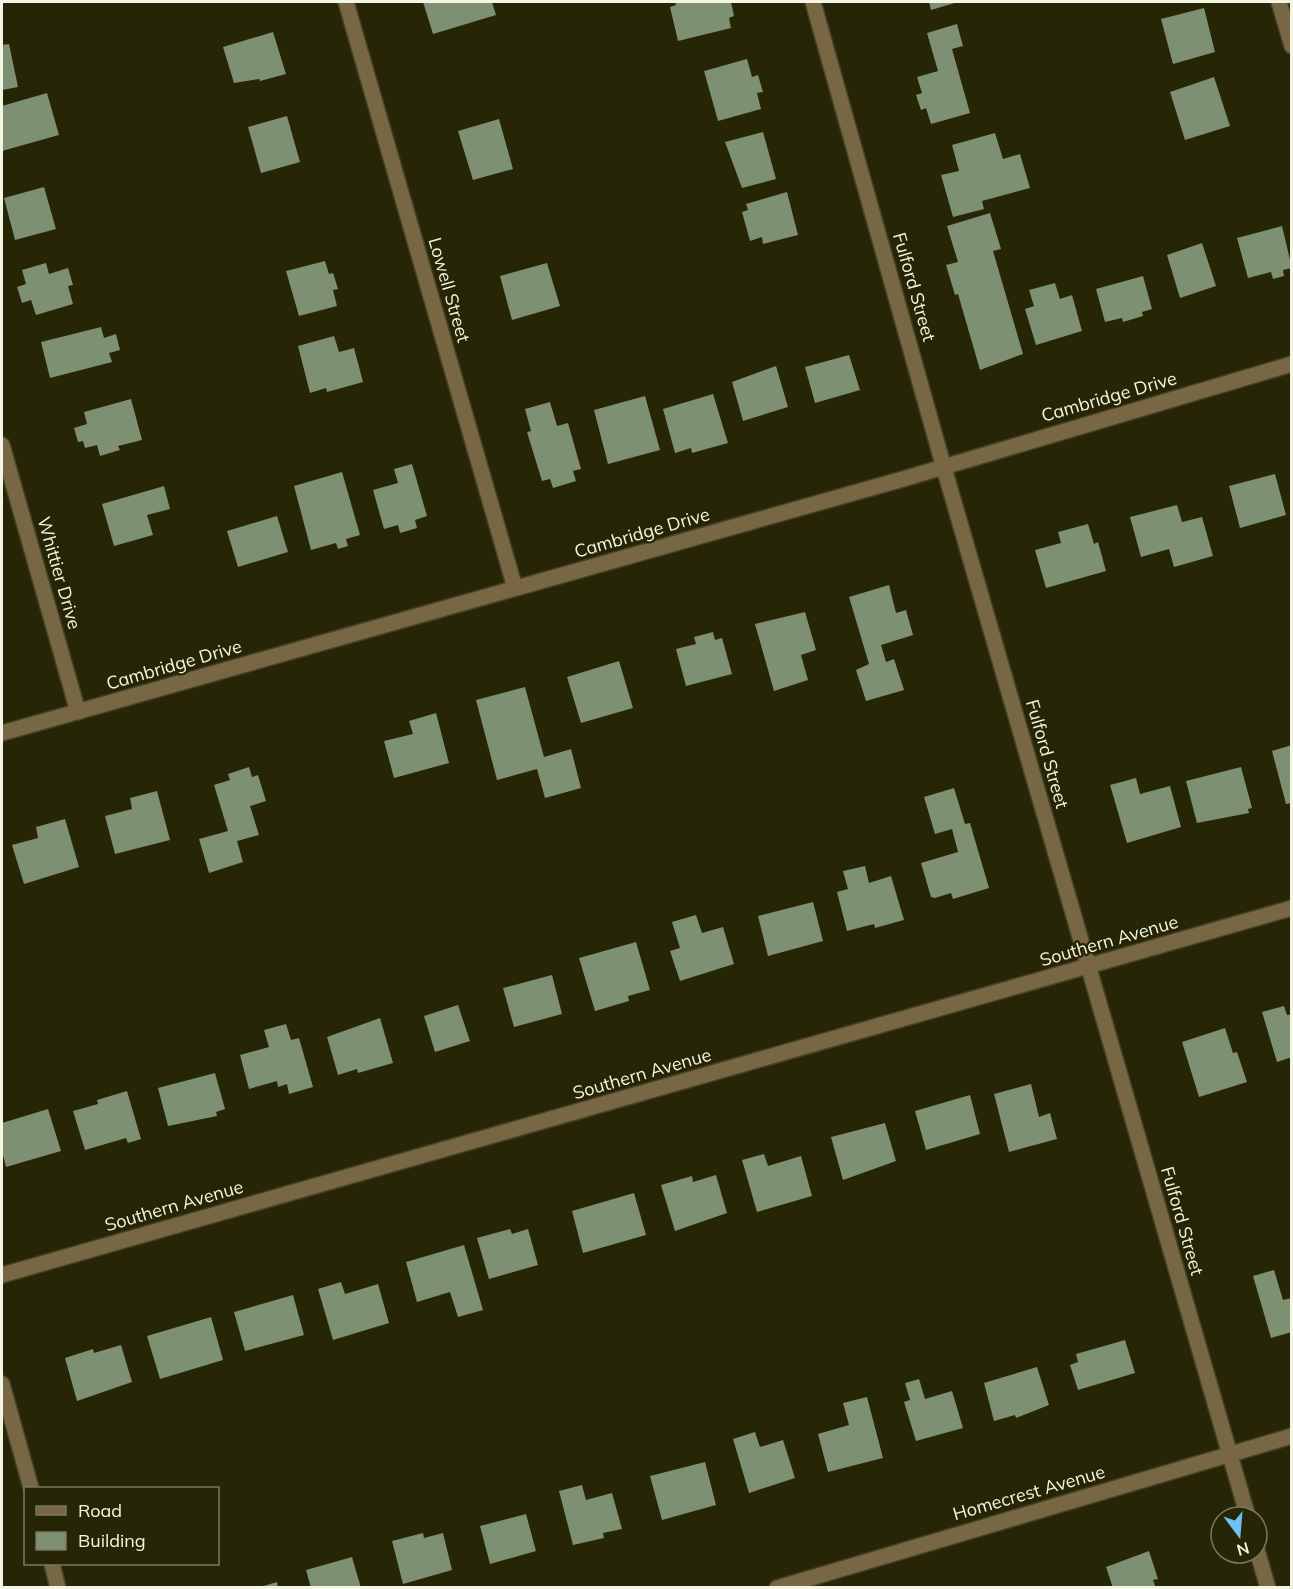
<svg xmlns="http://www.w3.org/2000/svg" width="1293" height="1589" viewBox="0 0 1293 1589" font-family="Mulish,sans-serif">
<style>
.building{fill:#7e9072}
.lines{fill:none;stroke-linecap:round;stroke-linejoin:round}
.street-casing{stroke:#434224;stroke-width:18}
.street{stroke:#786644;stroke-width:15}
.labels{text-anchor:middle;stroke-width:4.5;stroke-linejoin:round;paint-order:stroke}
.street-label{font-size:18px;fill:#f4f5e2;stroke:#262505}
</style>
<rect width="100%" height="100%" fill="#262505"/>
<!-- building -->
<path class="building" d="M423,2H492L496,15L433,34Z
M675,2H731L734,16L729,18L731,28L678,41L670,7L676,5Z
M929,2H958L931,10Z
M1204,8L1215,52L1173,64L1161,19Z
M957,24L963,46L952,49L970,113L931,124L926,108L921,110L916,95L922,93L917,77L938,71L927,33Z
M273,32L286,74L260,81L259,79L234,83L223,47Z
M9,44L18,87L2,90V45Z
M747,59L752,77L758,75L763,92L757,93L761,109L718,121L704,71Z
M1214,77L1230,126L1185,140L1170,92Z
M47,93L59,135L2,151V106Z
M287,116L300,162L261,173L248,127Z
M499,119L513,169L473,180L458,131Z
M763,132L776,179L742,188L725,142Z
M995,133L1003,159L1020,154L1030,188L982,201L984,209L953,217L941,175L959,171L952,145Z
M44,187L56,229L15,240L4,198Z
M787,192L798,235L763,244L762,237L750,241L742,212L748,210L746,204Z
M990,213L1001,249L993,251L1023,354L980,370L958,294L955,295L946,265L958,262L947,226Z
M1282,226L1292,268L1283,270L1284,276L1273,279L1271,272L1248,278L1237,238Z
M1202,243L1216,286L1180,298L1167,255Z
M325,261L329,274L333,273L338,289L333,290L337,306L299,316L286,271Z
M46,263L49,274L68,268L73,285L68,286L73,304L36,315L31,300L22,303L17,287L26,284L22,270Z
M547,263L560,306L512,320L500,276Z
M1143,276L1152,309L1142,312L1143,316L1123,322L1122,318L1105,322L1096,289Z
M1055,283L1060,299L1072,295L1082,331L1036,345L1025,309L1034,306L1029,290Z
M101,327L104,338L116,334L120,350L109,353L112,362L50,378L41,342Z
M334,336L339,352L354,348L363,382L327,392L326,388L310,393L298,346Z
M849,355L860,390L815,403L805,367Z
M776,366L788,407L743,421L732,382Z
M713,394L728,443L692,453L691,448L675,453L663,409Z
M645,396L660,450L608,464L594,410Z
M131,399L142,440L118,446L120,450L100,456L97,445L85,448L83,441L78,442L74,428L87,424L84,412Z
M550,402L557,426L568,423L581,469L573,471L576,481L553,488L550,479L542,481L527,432L531,431L525,409Z
M412,464L427,516L415,520L417,528L400,533L398,525L384,529L373,490L398,483L394,469Z
M342,472L360,535L346,539L348,546L338,549L336,543L311,550L294,486Z
M1275,474L1286,515L1240,528L1229,486Z
M164,486L170,509L147,515L153,535L114,546L102,504Z
M1177,505L1182,522L1202,517L1213,556L1174,567L1169,549L1141,557L1130,517Z
M277,516L288,552L238,567L227,531Z
M1088,524L1094,544L1098,542L1106,571L1046,588L1035,550L1061,543L1058,532Z
M889,585L896,613L906,610L913,635L881,645L886,662L894,659L904,690L866,701L856,670L869,664L849,597Z
M805,612L816,650L801,655L808,680L774,691L755,624Z
M713,632L715,640L722,638L732,674L686,686L676,649L696,644L694,637Z
M619,661L633,708L581,723L567,677Z
M525,687L544,757L571,749L581,788L545,798L537,769L497,780L476,700Z
M436,713L449,763L394,778L384,741L413,734L409,721Z
M1292,745V803L1286,804L1272,751Z
M249,767L252,777L258,775L266,801L250,806L259,835L237,841L243,862L209,873L199,839L228,831L214,785L230,780L228,774Z
M1241,767L1252,808L1248,809L1249,813L1197,823L1186,781Z
M1136,778L1140,794L1170,786L1181,827L1127,843L1110,785Z
M954,788L965,824L970,823L989,888L953,899L951,893L935,898L931,897L921,863L958,852L952,829L935,834L924,797Z
M157,791L170,840L115,854L105,816L132,809L130,798Z
M65,819L79,867L24,884L12,845L38,838L36,827Z
M865,866L869,883L891,876L904,920L875,928L874,924L847,931L837,892L848,889L843,871Z
M813,902L823,941L768,956L758,916Z
M696,915L702,933L723,927L734,964L680,981L670,951L680,948L672,922Z
M636,942L650,990L628,996L629,1001L595,1011L579,958Z
M552,975L562,1014L514,1027L503,988Z
M458,1005L470,1041L435,1052L424,1016Z
M1284,1006L1287,1015L1292,1014V1057L1277,1062L1262,1012Z
M380,1018L393,1063L358,1073L357,1069L338,1075L327,1037Z
M286,1024L291,1040L299,1038L313,1087L289,1094L287,1084L278,1087L277,1081L249,1089L240,1055L269,1047L264,1030Z
M1225,1028L1233,1053L1237,1052L1247,1082L1199,1097L1182,1042Z
M215,1073L225,1109L216,1112L217,1116L168,1126L158,1088Z
M1031,1084L1039,1117L1050,1113L1057,1139L1009,1152L994,1094Z
M127,1091L141,1139L128,1143L126,1138L85,1150L73,1111L98,1104L97,1100Z
M970,1095L980,1134L926,1150L915,1111Z
M48,1109L61,1151L6,1167L2,1151V1123Z
M885,1123L896,1161L843,1180L831,1137Z
M764,1154L768,1166L801,1156L812,1196L757,1212L742,1160Z
M716,1175L727,1213L675,1231L661,1185L692,1176L693,1182Z
M634,1193L646,1235L583,1253L572,1211Z
M510,1229L512,1234L528,1229L538,1265L489,1279L477,1238Z
M464,1245L483,1310L458,1317L450,1292L417,1302L406,1262Z
M1274,1270L1283,1300L1292,1298V1332L1271,1338L1253,1276Z
M341,1282L345,1294L378,1284L389,1323L333,1340L318,1289Z
M293,1295L304,1335L245,1351L234,1312Z
M211,1317L223,1360L160,1379L147,1336Z
M1125,1340L1135,1373L1078,1390L1070,1365L1078,1362L1076,1354Z
M121,1345L132,1382L77,1401L65,1358L93,1349L94,1353Z
M1037,1367L1049,1405L1016,1418L1015,1415L994,1421L984,1383Z
M919,1379L925,1399L952,1391L963,1428L916,1441L904,1402L910,1400L905,1383Z
M867,1397L883,1458L828,1472L818,1434L849,1425L843,1403Z
M755,1432L760,1447L783,1440L795,1478L749,1493L733,1439Z
M705,1462L716,1505L662,1520L650,1476Z
M582,1485L586,1500L612,1493L622,1529L603,1533L604,1538L573,1545L559,1491Z
M526,1514L536,1551L490,1564L480,1526Z
M423,1533L424,1538L443,1533L452,1570L403,1584L392,1541Z
M1149,1551L1158,1579L1153,1580L1156,1588H1113L1106,1567Z
M352,1557L361,1588H311L306,1570Z
M277,1582L278,1588H260V1587Z"/>
<g class="lines">
<!-- street casing -->
<g class="street-casing">
<path id="street" d="M346,2L515,588
M813,2L944,468L1248,1517
M1279,2L1292,46
M2,445L78,712
M2,733L903,479L1292,364
M2,1275L1292,908
M2,1384L31,1488
M1257,1550L1268,1588
M52,1564L58,1588
M777,1588L1292,1436"/>
</g>
<!-- street -->
<use href="#street" class="street"/>
</g>
<g class="labels">
<!-- street labels -->
<g class="street-label">
<text transform="translate(914 287) rotate(74)" y="6">Fulford Street</text>
<text transform="translate(449 290) rotate(74)" y="6">Lowell Street</text>
<text transform="translate(1109 397) rotate(-16)" y="6">Cambridge Drive</text>
<text transform="translate(642 533) rotate(-16)" y="6">Cambridge Drive</text>
<text transform="translate(59 573) rotate(74)" y="6">Whittier Drive</text>
<text transform="translate(174 665) rotate(-16)" y="6">Cambridge Drive</text>
<text transform="translate(1047 754) rotate(74)" y="6">Fulford Street</text>
<text transform="translate(1109 941) rotate(-16)" y="6">Southern Avenue</text>
<text transform="translate(642 1074) rotate(-16)" y="6">Southern Avenue</text>
<text transform="translate(174 1206) rotate(-16)" y="6">Southern Avenue</text>
<text transform="translate(1182 1221) rotate(74)" y="6">Fulford Street</text>
<text transform="translate(1029 1493) rotate(-16)" y="6">Homecrest Avenue</text>
</g>
</g>
<!-- border -->
<rect width="1293" height="1589" fill="none" stroke="#f4f5e2" stroke-width="6"/>
<!-- legend -->
<rect x="24" y="1487" width="195" height="78" fill="#262505" stroke="#78785d" stroke-width="1.5"/>
<rect x="36" y="1506" width="30" height="9" fill="#786644" stroke="#78785d" stroke-width="1.5"/>
<text x="78" y="1517" font-size="18" fill="#f4f5e2">Road</text>
<rect x="36" y="1532" width="30" height="18" fill="#7e9072" stroke="#78785d" stroke-width="1.5"/>
<text x="78" y="1547" font-size="18" fill="#f4f5e2">Building</text>
<!-- north arrow -->
<g transform="translate(1239 1535) rotate(164)"><circle r="28" fill="#262505" stroke="#78785d" stroke-width="1.5"/>
<path d="M0-4.5L10 22L0 15L-10 22Z" fill="#6cc3f2"/>
<text y="-9" font-size="16" font-weight="bold" text-anchor="middle" fill="#f4f5e2">N</text>
</g>
</svg>
